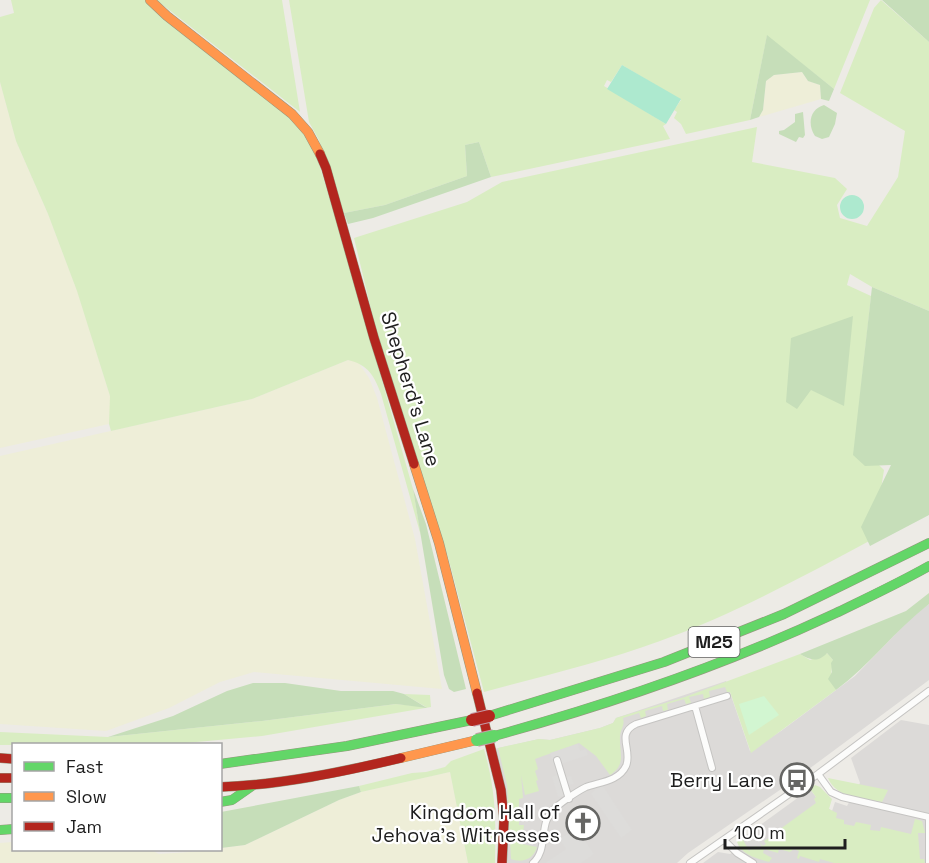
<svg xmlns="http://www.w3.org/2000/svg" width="929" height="863" viewBox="0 0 929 863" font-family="'Space Grotesk',sans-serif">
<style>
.residential{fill:#dcdad8}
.farmland{fill:#eeeed8}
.grass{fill:#d9edc2}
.forest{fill:#c6deb9}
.park{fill:#d2f6d1}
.pitch{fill:#ade9cf}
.parking{fill:#dddcda}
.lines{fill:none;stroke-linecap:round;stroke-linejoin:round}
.street-casing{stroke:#c5c4c2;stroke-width:8}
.fast-casing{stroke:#96977e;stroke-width:10}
.slow-casing{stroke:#96977e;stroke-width:10}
.jam-casing{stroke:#96977e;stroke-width:10}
.street{stroke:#fcfcfb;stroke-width:6}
.fast{stroke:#63d668;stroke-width:9}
.slow{stroke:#ff974d;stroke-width:9}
.jam{stroke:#b3261e;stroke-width:9}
.fast-bridge-casing{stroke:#c59ba7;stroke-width:14;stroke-linecap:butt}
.jam-bridge-casing{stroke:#c59ba7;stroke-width:14;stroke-linecap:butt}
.fast-bridge{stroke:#63d668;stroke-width:12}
.jam-bridge{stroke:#b3261e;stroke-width:12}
.labels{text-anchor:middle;stroke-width:4.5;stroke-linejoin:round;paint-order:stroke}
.shield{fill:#fff;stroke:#626262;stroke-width:1.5}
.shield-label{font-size:18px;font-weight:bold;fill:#1e1e1e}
.street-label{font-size:20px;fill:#1e1e1e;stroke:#fff}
.poi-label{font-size:20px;fill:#1e1e1e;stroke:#fff;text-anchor:end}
</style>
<rect width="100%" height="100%" fill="#edebe6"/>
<!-- residential -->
<path class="residential" d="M929,604V680L790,783L688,853L677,863H505L494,749L539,739L550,740L600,728L613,723L616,718L726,681L750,751L781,731L855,676L912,617Z
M901,720L929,725V863H703L718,852L730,854L739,849L738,841L810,789L819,801L832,811L835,802L847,806L860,783L851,758Z"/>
<!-- farmland -->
<path class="farmland" d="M802,72L808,81L820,85L821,99L759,117L763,110L766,81L774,75Z
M0,82L16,141L48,214L78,293L110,396L111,408L109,424L0,448Z
M348,360L358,362L369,378L377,398L415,539L442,689L254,672L220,682L169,708L106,731L0,724V456L252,399Z
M450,772L468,863H0V843L13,842L14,850H151L159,854L220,850L221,848L245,845L339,800L361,792Z"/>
<!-- grass -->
<path class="grass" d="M11,0H145L284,111L302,129L314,148L338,226L413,489L421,536L381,394C374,375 368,365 348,360L252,399L111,431L109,424L110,396L77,291L48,214L16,141L0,82V17L14,13Z
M157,0H282L300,112L159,2Z
M289,0H870L834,89L767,36L750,120L686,134L681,124L674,118L677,112L674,110L681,100L622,65L611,82L607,80L604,86L666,124L663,126L670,139L491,177L479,142L465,145L467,176L385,205L344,213L319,140L309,122Z
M881,0L929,42V311L872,287L850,274L847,285L871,296L854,454L869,455L884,470L873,539C804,576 734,614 660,641C603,662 543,676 484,692L448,557L378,338L354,238L467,202L502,182L757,127L752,162L835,178L847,189L837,205L840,218L867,226L898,177L905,131L840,93L874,8Z
M827,653L833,660L831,675L836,690L751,753L730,692H727L725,687L709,691L710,697L704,699L703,694L689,697L691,703L686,704L684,699L667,704L668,710L663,711L662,706L645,711L646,716L641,718L639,713L623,718C625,726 621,728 620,736C619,753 627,764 610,775L596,756L579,743L535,759L538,769L535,771L538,780L536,781L539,791L525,795L521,775L523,798L519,799V825H524L522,844L537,847C533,860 522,863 511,859L507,785L498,748L539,739L550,740L600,728L613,723L616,718L685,697L800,654L810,660Z
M404,694L430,695L431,707L262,736L175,744L0,745V732L108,737L262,721L396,704L426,707Z
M484,749C496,791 496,820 495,863H468L450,772L361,792L359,786L412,773L426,772L445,767L451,761Z
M828,778L888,790L882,802C863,798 837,799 828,778Z
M815,785L820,787L832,799L829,809L837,813L836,818L844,820V824L854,826L856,822L871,825L870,830L880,831L881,827L911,834L915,819L922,821L925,833H918L920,859H924L925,863H834L820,859L819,862L800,856L799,859L797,858L799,851L794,849L790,852L779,849L778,853L764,849L763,853L772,858L769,862C756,858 742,855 737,842L742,838L749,851L756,846L759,849L762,847L760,843L763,846L766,844L764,841L769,838L771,841L774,840L772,835L816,803L814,799L816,797L810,789Z"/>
<!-- forest -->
<path class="forest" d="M882,0H929V42Z
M767,35L834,89L829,101L821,99L820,85L808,81L802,72L774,75L766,81L763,110L759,117L750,120Z
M824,105L837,113L835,124L829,137L822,139L815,136C807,124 810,109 824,105Z
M803,112L805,135L803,138L799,137L796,142L779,134V131L784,130L795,122V114Z
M479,142L491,177L373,218L348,224L344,213L385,205L467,176L465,145Z
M872,287L929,311V515L870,546L861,527L891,465L865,466L853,455Z
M853,316L844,406L811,390L797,409L786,402L791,338Z
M413,489L426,524L466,689L454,692L449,689L444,675Z
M929,593V604C895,630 870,665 836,690L828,679L832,672L831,663L833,660L827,653C818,663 810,660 800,654L906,611Z
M253,683H285L341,691H393L404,694L427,708L396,704L262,721L108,737L173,716L227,691Z
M359,786L361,792L339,800L245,845L221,848V812Z"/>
<!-- park -->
<path class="park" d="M764,696L779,715L749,735L739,704Z"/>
<!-- pitch -->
<path class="pitch" d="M622,65L681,99L666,124L607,89Z
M840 207a12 12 0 1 1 24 0a12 12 0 1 1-24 0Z"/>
<!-- parking -->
<path class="parking" d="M578,744L580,751L586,749L588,755L561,764L565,777L571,776L574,784L568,785L570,792L564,796L558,797L552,777L557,775L550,753Z
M603,786L632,830L621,838L591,794L595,789Z
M573,831L578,839L582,836L594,854L581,863H545L566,849L559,839Z"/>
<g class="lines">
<!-- street casing -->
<g class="street-casing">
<path id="street" d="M695,706L712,768
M557,760L569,799
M818,774L831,792L842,797L929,817
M929,817V863
M724,840L737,853L753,863
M533,863C548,850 539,825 552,811C560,803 576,792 586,787C600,782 619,781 626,766C633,750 615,734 636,724L727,696
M690,863L818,774L929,691"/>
</g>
<!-- fast casing -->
<g class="fast-casing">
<path id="fast" d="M489,716L664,662L784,614L929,543
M494,736C611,704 725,665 836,613C867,598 899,583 929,566
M220,764L347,746L472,720
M0,798H14
M220,802L232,800L252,786
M0,830L14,829"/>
</g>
<!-- slow casing -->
<g class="slow-casing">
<path id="slow" d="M150,0L167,16L292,114L308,132L320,154
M414,464L439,543L477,693
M401,758L477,740"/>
</g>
<!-- jam casing -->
<g class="jam-casing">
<path id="jam" d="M320,154L326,168L374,338L414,464
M477,693L501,790L504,820L502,863
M0,758L14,759
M0,778H14
M220,787C280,785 342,772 401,758"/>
</g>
<!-- street -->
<use href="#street" class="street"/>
<!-- fast -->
<use href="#fast" class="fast"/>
<!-- slow -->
<use href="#slow" class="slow"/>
<!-- jam -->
<use href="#jam" class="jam"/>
<!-- fast-bridge casing -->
<g class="fast-bridge-casing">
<path id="fast-bridge" d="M477,740L494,736"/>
</g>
<!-- jam-bridge casing -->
<g class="jam-bridge-casing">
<path id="jam-bridge" d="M472,720L489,716"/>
</g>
<!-- fast-bridge -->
<use href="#fast-bridge" class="fast-bridge"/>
<!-- jam-bridge -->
<use href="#jam-bridge" class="jam-bridge"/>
</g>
<!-- icons -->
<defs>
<g id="bus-ring" transform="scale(1.725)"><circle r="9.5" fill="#fff" stroke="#666664" stroke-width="1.5"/><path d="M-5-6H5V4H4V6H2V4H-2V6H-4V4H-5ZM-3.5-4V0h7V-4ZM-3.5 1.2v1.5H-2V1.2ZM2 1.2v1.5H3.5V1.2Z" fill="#666664"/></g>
<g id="church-ring" transform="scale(1.725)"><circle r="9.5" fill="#fff" stroke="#666664" stroke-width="1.5"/><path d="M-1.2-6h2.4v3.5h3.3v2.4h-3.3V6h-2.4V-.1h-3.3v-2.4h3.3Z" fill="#666664"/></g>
</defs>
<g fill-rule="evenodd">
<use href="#bus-ring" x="797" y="780"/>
<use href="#church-ring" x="583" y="823"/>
</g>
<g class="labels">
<!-- shield labels -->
<rect class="shield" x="688.5" y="627" width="51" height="30" rx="4.5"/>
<g class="shield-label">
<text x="714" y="648">M25</text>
</g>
<!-- street labels -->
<g class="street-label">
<text transform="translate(411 389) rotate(73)" y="7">Shepherd's Lane</text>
</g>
<!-- poi labels -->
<g class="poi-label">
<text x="774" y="787">Berry Lane</text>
<text x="560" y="819">Kingdom Hall of<tspan x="560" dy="23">Jehova's Witnesses</tspan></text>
</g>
</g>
<!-- legend -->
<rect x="12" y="743" width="210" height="108" fill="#ffffff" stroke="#a5a5a5" stroke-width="1.5"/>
<rect x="24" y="762" width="30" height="9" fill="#63d668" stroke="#a5a5a5" stroke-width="1.5"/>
<text x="66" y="773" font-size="18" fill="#1e1e1e">Fast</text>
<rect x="24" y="792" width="30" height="9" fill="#ff974d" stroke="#a5a5a5" stroke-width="1.5"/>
<text x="66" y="803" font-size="18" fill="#1e1e1e">Slow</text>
<rect x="24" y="822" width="30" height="9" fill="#b3261e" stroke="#a5a5a5" stroke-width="1.5"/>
<text x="66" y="833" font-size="18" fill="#1e1e1e">Jam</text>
<!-- scale -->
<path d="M725 839v9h120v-9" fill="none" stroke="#1e1e1e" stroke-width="3"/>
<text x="734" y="839" font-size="18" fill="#1e1e1e" stroke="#ffffff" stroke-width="4.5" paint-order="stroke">100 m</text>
</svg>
